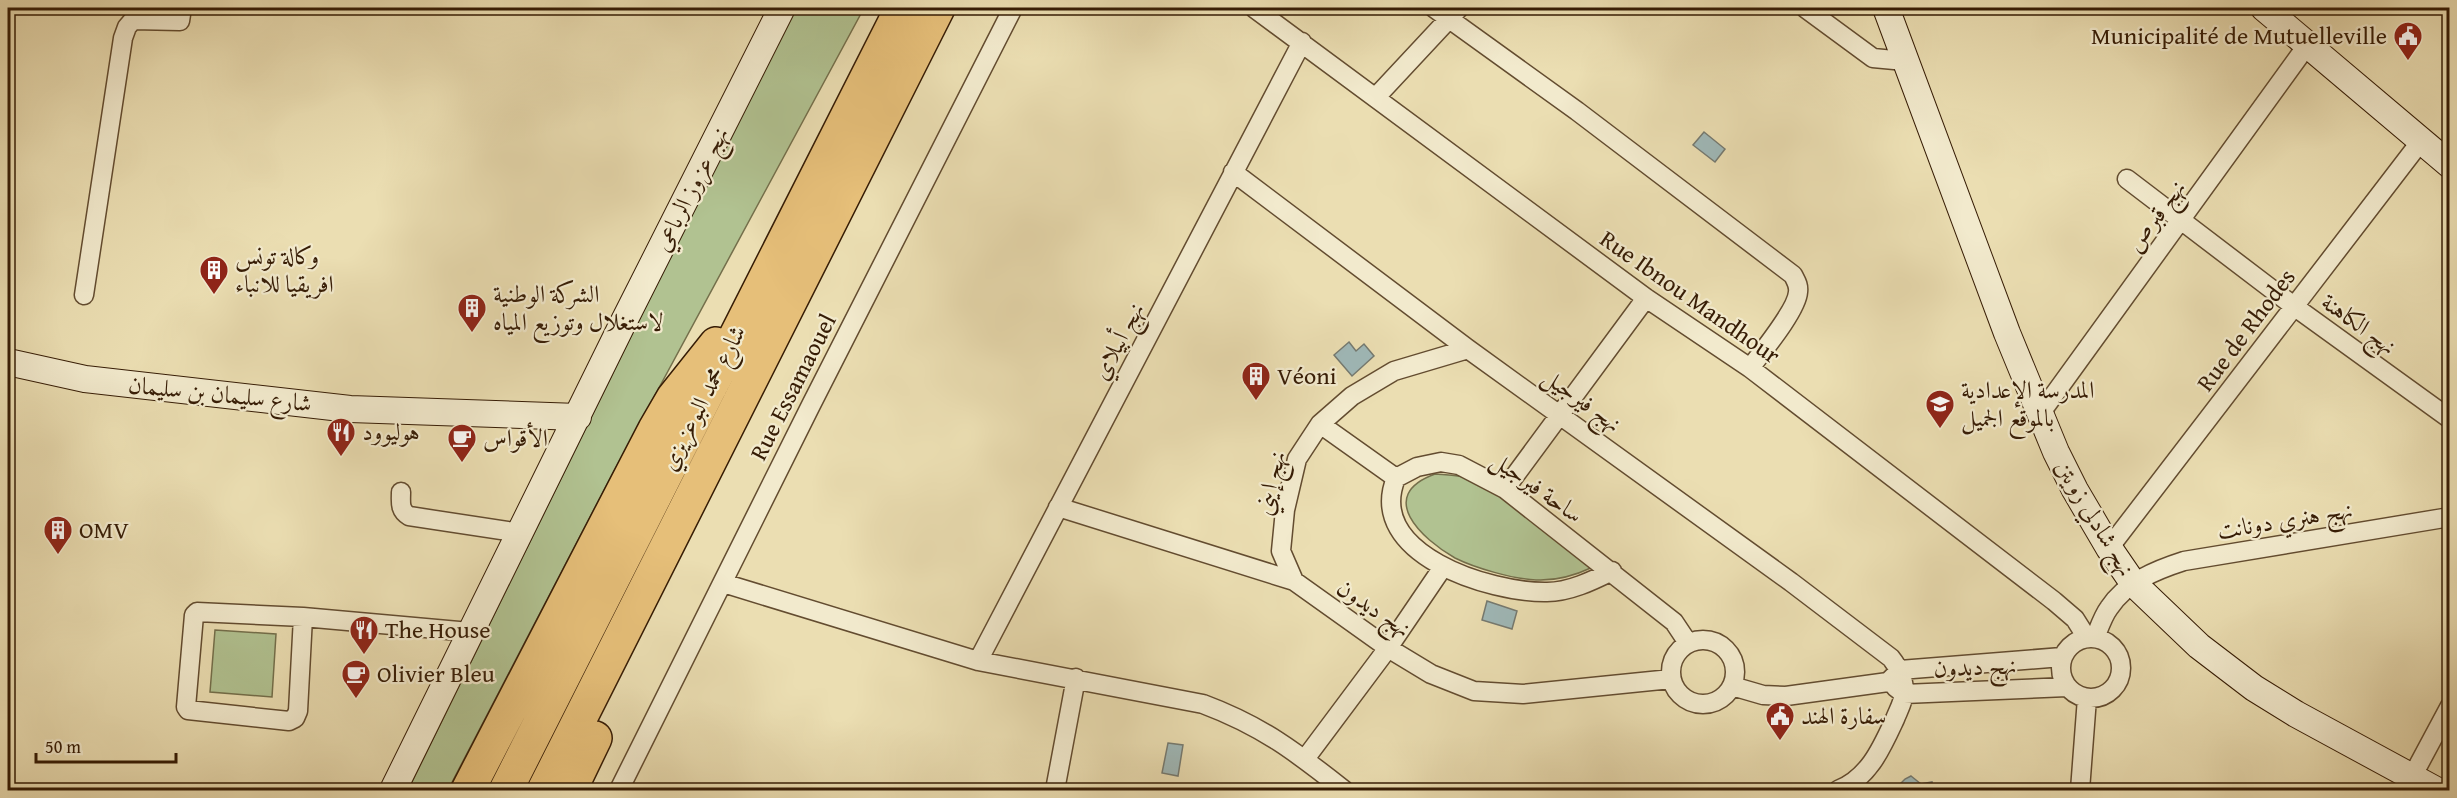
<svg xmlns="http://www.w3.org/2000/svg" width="2457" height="798" viewBox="0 0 2457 798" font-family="'Gentium Book Plus',Amiri,serif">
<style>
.green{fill:#b1c291;stroke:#746f4b;stroke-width:1.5}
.water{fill:#9fb9b9;stroke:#757a71;stroke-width:1.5}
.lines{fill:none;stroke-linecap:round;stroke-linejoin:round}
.street-casing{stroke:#634c30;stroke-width:21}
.secondary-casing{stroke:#361c05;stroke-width:28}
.highway-casing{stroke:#361c05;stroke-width:36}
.street{stroke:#f2eacd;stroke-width:18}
.secondary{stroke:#f2eacd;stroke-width:26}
.highway{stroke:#e6bf79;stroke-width:33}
.labels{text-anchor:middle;stroke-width:4.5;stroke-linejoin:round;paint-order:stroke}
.poi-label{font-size:24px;fill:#361c05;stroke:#f2eacd;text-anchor:start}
.street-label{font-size:24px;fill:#361c05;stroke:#f2eacd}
</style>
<rect width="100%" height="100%" fill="#ebdeb2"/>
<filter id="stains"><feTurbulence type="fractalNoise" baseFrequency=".00333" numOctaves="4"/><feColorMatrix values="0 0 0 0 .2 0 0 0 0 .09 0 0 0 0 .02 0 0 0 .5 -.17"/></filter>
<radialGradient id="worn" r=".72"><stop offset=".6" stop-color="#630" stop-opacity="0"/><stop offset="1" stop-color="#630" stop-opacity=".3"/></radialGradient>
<!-- green -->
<path class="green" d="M792,8H864L613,473L448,790H408Z
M1435,474C1447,475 1460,475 1472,479C1509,492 1561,541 1593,567C1576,575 1555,581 1536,580C1513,579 1475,568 1455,558C1422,539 1375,496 1435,474Z
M215,630L276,634L272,697L210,692Z"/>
<!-- water -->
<path class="water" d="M1704,132L1725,149L1715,162L1693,145Z
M1349,342L1356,351L1364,344L1374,356L1352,376L1334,355Z
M1487,601L1517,611L1512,629L1482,620Z
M1168,743L1183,745L1178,776L1162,773Z
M1911,776L1921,784L1932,782L1933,790H1886V787L1898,786L1905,779Z"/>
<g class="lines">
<!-- street casing -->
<g class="street-casing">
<path id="street" d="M1254,8L1646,298L1750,368L2054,601L2075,619L2087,638
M1434,8L1577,111L1793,275C1796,281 1799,285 1798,292C1797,310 1762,352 1750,368
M1805,8L1873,58L1905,61
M1376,97L1459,8
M1233,172L1468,349L1791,582L1891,658C1899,668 1904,679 1904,692C1904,701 1898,711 1895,719C1882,747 1869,778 1838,790
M2127,179L2295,307L2450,419
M84,295L123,38L127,27L133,20L180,21L182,8
M2040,414L2308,44
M1320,424L1396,478
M1505,489L1646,298
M401,492C401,502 399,510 409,516L521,533
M1058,507L1294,581L1388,648L1431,674L1474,691L1523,694L1671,679
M2109,548L2421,141
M1612,571C1592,581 1569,592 1547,592C1490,593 1365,554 1396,478L1417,467L1441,462L1459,465L1505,489L1674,622L1688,643
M1294,581L1281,551L1285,510L1297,459L1320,424L1352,396L1394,371L1468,349
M723,583L978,661L1203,704C1262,726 1296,752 1344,790
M303,617L298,711L295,718L289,721L188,710L186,707L194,615L197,612L303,617L470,632
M2061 668a30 30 0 1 1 60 0a30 30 0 1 1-60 0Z
M2095,638C2099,628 2103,616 2109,608C2126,582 2156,570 2184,561L2450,517
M1671 672a32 32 0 1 1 64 0a32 32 0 1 1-64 0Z
M978,661L1302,42
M1732,686L1763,695L1786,696L1888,682L1900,670L2062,657
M1895,687L1904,694L2067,687
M1305,759L1388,648L1443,567
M2412,777L2450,706
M619,790L811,405L1013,8
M1055,790L1076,678
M2080,790L2087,698"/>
</g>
<!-- secondary casing -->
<g class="secondary-casing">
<path id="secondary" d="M1886,8L2007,333L2056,452L2075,490L2109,548L2133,583L2199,646L2254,688L2296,714L2436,790
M2264,8L2450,165
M8,362L85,379L350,409L578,417
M393,790L621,327L782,8"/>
</g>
<!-- highway casing -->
<g class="highway-casing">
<path id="highway" d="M468,790L655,429L673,398L716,344
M506,790L902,8
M544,790L938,8
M570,790L595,738"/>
</g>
<!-- street -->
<use href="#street" class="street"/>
<!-- secondary -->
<use href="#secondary" class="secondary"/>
<!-- highway -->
<use href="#highway" class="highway"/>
</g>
<!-- icons -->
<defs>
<g id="civic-pin" transform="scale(1.5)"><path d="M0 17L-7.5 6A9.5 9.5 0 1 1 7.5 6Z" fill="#8f2418" stroke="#f2eacd"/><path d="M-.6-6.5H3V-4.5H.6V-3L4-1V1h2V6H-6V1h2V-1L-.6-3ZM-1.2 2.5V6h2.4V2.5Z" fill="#fff"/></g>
<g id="building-pin" transform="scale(1.5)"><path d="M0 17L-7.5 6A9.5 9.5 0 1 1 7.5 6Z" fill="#8f2418" stroke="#f2eacd"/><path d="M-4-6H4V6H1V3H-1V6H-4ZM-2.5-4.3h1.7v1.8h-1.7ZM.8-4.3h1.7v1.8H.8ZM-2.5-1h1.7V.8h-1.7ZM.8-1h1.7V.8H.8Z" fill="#fff"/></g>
<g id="school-pin" transform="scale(1.5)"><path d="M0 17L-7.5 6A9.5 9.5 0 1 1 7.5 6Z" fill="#8f2418" stroke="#f2eacd"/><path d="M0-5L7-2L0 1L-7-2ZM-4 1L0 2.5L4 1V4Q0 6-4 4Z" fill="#fff"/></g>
<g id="restaurant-pin" transform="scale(1.5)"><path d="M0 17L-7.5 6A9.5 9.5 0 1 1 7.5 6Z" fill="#8f2418" stroke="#f2eacd"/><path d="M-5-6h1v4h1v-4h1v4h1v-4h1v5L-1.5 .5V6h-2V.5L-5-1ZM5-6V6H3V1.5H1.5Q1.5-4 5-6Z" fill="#fff"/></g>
<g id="cafe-pin" transform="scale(1.5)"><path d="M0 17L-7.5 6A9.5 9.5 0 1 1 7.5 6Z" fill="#8f2418" stroke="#f2eacd"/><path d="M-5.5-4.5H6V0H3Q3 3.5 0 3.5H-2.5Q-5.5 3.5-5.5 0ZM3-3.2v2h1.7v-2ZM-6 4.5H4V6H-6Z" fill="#fff"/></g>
</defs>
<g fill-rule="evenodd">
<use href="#civic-pin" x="2408" y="36"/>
<use href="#building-pin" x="214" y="270"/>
<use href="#building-pin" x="472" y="308"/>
<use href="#building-pin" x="1256" y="376"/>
<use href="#school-pin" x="1940" y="404"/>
<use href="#restaurant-pin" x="341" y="432"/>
<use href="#cafe-pin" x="462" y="438"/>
<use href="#building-pin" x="58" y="530"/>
<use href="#restaurant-pin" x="364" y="630"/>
<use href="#cafe-pin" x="356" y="674"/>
<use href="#civic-pin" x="1780" y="716"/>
</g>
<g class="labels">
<!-- poi labels -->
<g class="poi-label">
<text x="2387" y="44" text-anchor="end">Municipalité de Mutuelleville</text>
<text x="235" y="264">وكالة تونس<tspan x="235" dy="28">افريقيا للانباء</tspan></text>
<text x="493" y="302">الشركة الوطنية<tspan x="493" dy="28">لاستغلال وتوزيع المياه</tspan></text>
<text x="1277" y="384">Véoni</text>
<text x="1961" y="398">المدرسة الإعدادية<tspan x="1961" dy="28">بالموقع الجميل</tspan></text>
<text x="362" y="440">هوليوود</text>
<text x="483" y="446">الأقواس</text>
<text x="79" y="538">OMV</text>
<text x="385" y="638">The House</text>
<text x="377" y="682">Olivier Bleu</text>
<text x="1801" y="724">سفارة الهند</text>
</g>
<!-- street labels -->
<g class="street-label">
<text transform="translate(691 189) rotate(-63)" y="8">نهج عزوز الرباعي</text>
<text transform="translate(2156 216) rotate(-54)" y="8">نهج قبرص</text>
<text transform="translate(1690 297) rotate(35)" y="8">Rue Ibnou Mandhour</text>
<text transform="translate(2359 324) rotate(36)" y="8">نهج الكاهنة</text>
<text transform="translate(2246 330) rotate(-53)" y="8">Rue de Rhodes</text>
<text transform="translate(1118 341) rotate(-62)" y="8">نهج أبيلاي</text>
<text transform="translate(793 387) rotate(-63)" y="8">Rue Essamaouel</text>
<text transform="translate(220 394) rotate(6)" y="8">شارع سليمان بن سليمان</text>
<text transform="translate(703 398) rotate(-63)" y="8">شارع محمد البوعزيزي</text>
<text transform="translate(1582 400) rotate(36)" y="8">نهج فيرجيل</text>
<text transform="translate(1270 483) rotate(-76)" y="8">نهج إيني</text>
<text transform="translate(1537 487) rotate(35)" y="8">ساحة فيرجيل</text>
<text transform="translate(2095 518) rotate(59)" y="8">نهج شادلي زويتن</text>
<text transform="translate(2285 520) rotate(-9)" y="8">نهج هنري دونانت</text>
<text transform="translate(1374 608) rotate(34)" y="8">نهج ديدون</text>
<text transform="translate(1975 667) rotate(-2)" y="8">نهج ديدون</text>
</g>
</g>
<!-- margin -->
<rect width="2457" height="798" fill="none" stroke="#ebdeb2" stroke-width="30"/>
<rect x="9" y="9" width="2439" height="780" fill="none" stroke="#361c05" stroke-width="3"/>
<rect x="15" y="15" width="2427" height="768" fill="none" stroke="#361c05" stroke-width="1.5"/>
<!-- scale -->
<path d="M36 753v9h140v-9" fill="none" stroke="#361c05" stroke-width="3"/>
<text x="45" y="753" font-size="18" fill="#361c05" stroke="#f2eacd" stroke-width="4.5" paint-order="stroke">50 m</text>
<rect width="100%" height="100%" filter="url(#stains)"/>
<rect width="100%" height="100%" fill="url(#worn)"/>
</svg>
